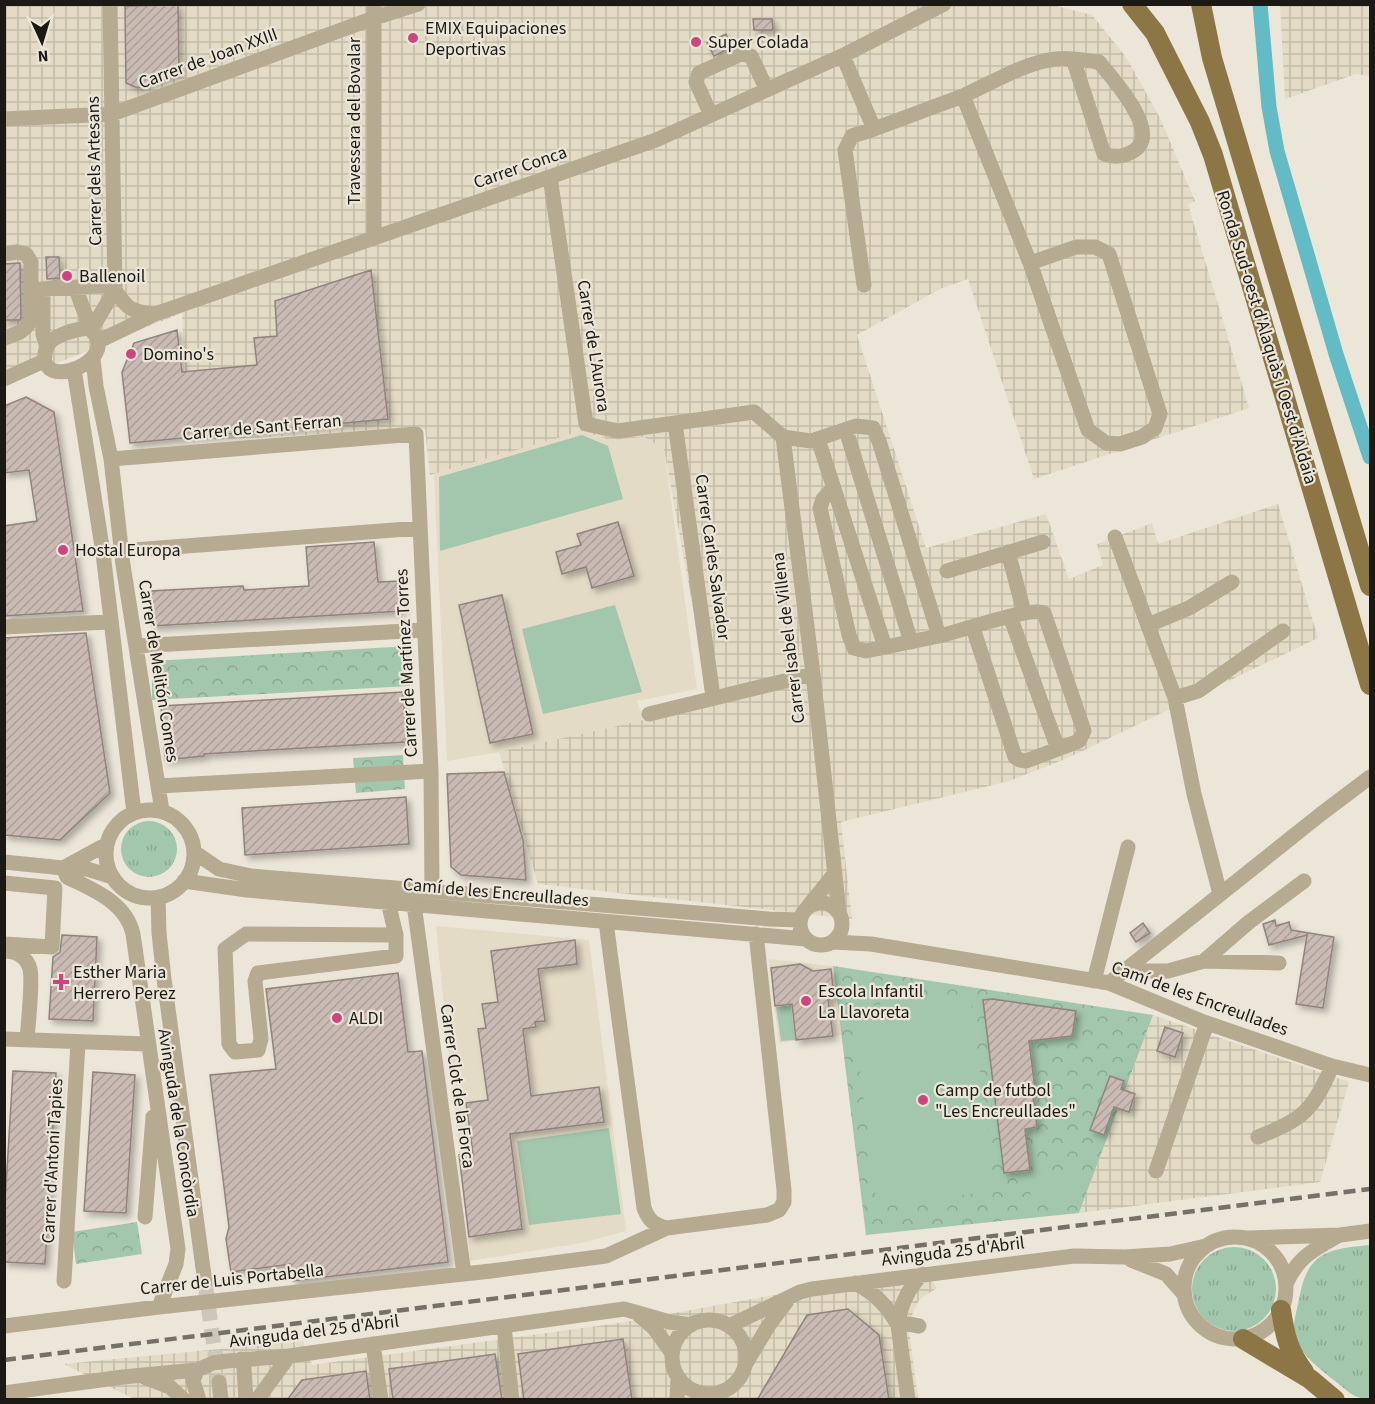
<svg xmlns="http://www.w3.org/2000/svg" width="1375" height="1404" viewBox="0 0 1375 1404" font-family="'Source Sans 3',sans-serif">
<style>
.built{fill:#e3dbc6}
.industrial{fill:url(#industrial-grid)}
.grass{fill:url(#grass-tufts)}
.park{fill:url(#park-crowns)}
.garden{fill:#a3c7ac}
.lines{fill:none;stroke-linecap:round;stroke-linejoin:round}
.canal{stroke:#63bbc5;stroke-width:15}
.building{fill:url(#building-hatch);stroke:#91837c;stroke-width:1.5;filter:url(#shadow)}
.minor-tunnel{stroke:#ccc7bb;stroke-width:15;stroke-dasharray:15 8;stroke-linecap:butt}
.minor{stroke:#b6aa90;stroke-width:15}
.major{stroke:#8d7645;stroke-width:20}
.rail{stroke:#737168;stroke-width:4.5;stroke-dasharray:12 6;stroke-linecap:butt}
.poi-dot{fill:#cd457f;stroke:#ebe6d8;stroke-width:2}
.labels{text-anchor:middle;stroke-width:4.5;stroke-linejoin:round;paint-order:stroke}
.poi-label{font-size:18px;fill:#1a1914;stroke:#ebe6d8;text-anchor:start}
.street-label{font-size:18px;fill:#1a1914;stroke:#ebe6d8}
</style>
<defs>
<pattern id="industrial-grid" width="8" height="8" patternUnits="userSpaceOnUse" patternTransform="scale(1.5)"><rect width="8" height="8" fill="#e3dbc6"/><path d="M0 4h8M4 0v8" fill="none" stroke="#c2bba9"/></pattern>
<pattern id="grass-tufts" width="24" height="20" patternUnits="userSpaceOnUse" patternTransform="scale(1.5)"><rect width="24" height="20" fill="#a3c7ac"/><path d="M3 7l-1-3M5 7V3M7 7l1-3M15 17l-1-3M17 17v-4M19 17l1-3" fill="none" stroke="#8caa93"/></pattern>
<pattern id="park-crowns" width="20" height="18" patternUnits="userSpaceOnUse" patternTransform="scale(1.5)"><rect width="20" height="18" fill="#a3c7ac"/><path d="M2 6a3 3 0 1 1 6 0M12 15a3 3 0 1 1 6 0" fill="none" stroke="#8caa93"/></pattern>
<pattern id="building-hatch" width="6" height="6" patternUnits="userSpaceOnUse" patternTransform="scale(1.5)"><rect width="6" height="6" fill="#c9bab3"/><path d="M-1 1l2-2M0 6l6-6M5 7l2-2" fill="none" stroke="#ac9f99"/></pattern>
<filter id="shadow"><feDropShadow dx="4" dy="4" stdDeviation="3" flood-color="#0004"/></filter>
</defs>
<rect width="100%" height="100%" fill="#ebe6d8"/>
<!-- built -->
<path class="built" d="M582,431L610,440L644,437L664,449L697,689L637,701L644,720L499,752L447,761L434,474Z
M436,926L589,940L626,1231L581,1243L470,1261Z
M769,959L833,966L843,1035L779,1043Z"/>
<!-- industrial -->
<path class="industrial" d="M1049,4L1092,15L1126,57L1160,118L1195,201L1188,204L1249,408L1034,479L968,279L940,289L857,335L926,548L1046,514L1069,579L1103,565L1097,544L1152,523L1158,544L1278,504L1318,638L1068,758L1009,781L841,822L852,919L538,884L499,752L644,720L710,702L664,449L644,437L610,440L582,431L430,475L425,429L189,441L182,313L5,384V5Z
M1280,5H1370V76L1356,74L1285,99Z
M1153,1015L1349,1082L1320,1182L1079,1213Z
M923,1268L937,1288L919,1300L908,1324L918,1399L136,1400L64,1364L303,1341L312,1365L619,1323Z"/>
<!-- grass -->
<path class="grass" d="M121 849a28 28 0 1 1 56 0a28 28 0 1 1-56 0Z
M1370,1245V1399C1353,1399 1348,1391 1335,1381C1320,1369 1293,1350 1294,1327C1294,1319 1297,1309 1299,1300C1307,1252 1327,1249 1370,1245Z
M1192 1289a42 42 0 1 1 84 0a42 42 0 1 1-84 0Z"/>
<!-- park -->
<path class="park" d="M410,646V686L152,700V661Z
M403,755L405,789L356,793L353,758Z
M833,966L1153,1015L1079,1213L866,1235Z
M137,1222L142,1254L76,1264L72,1232Z"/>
<!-- garden -->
<path class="garden" d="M582,435L608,446L623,499L440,551L439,477Z
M615,605L642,692L543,714L522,629Z
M970,993L995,1191L877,1206L852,1008Z
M791,1005L795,1040L781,1041L776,1007Z
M609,1128L621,1214L529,1225L517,1141Z
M1076,1173L1080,1196L1032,1203L1029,1179Z"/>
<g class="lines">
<!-- canal -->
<path class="canal" d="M1260,4L1269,107L1277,151L1336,354L1370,457"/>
</g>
<!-- building -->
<path class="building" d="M178,5L179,73L138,88L126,83L125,6Z
M753,19H772L773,30H754Z
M726,34L732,47L714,56L707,43Z
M46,257H59L60,278L47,279Z
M20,263L21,317L20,320H4V264Z
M371,270L388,419L130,443L122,372L134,343L177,330L182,372L257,365L254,338L277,336L275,301Z
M26,397L54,412L83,611L4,616V526L37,521L29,470L4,473V406Z
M618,522L634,576L592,588L586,567L562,574L556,552L581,545L577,534Z
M374,542L378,582L400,581L402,611L152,626L150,591L243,586L244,590L309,586L306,547Z
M502,595L533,734L490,743L459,605Z
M86,633L110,793L60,840L4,835V638Z
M403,692L406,742L204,754V756L165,760L161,706Z
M504,772L523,840L526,880L461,875L451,867L447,774Z
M406,797L409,844L245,855L242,808Z
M1275,920L1276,926L1289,922L1291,930L1334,937L1323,1008L1296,1004L1307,935L1269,945L1263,924Z
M1143,923L1150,933L1136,942L1130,933Z
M62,935L97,937L93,1021L49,1019L53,957L60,952Z
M575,940L577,964L538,969L545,1021L535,1022L536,1027L523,1029L531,1096L599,1087L604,1122L510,1134L522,1229L469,1237L459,1155L473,1153L466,1103L488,1100L478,1029L486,1028L482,1004L498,1002L491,951Z
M800,964L813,971L831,969L834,998L828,999L833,1036L796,1040L792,1004L775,1006L771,968Z
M398,973L408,1052L422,1051L448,1262L293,1281L291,1264L231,1272L226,1239L229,1227L210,1075L276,1069L266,989Z
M992,999L1076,1011L1072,1036L1029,1041L1035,1089H1032L1037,1127L1025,1129L1030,1170L1004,1173L983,1000Z
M1165,1027L1183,1033L1175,1057L1157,1051Z
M13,1071L56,1073L45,1264L4,1262V1218Z
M93,1072L135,1075L126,1213L84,1211Z
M1110,1076L1124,1081L1121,1089L1135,1094L1129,1112L1114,1107L1104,1135L1090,1130Z
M848,1309L879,1335L889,1400H757L807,1315Z
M623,1339L632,1400H524L518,1354Z
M495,1354L502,1400H393L389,1369Z
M366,1371L370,1400H287L302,1380Z"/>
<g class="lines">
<!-- minor-tunnel -->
<path class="minor-tunnel" d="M205,1283L219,1382"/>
<!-- minor -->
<path class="minor" d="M843,56L874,129L963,96L1030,263L1088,430L1106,443L1120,444L1142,437L1155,428L1160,414L1109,254L1095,247H1076L1030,263
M963,96C991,83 1026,62 1056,59C1070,57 1085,61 1099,62C1112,78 1161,131 1135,150C1125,157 1116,158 1104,154L1073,59
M711,115L696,82L699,73L741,54L751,56L767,90
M4,119L112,114L374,18L418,4
M550,177L586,424L618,431L754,412L783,437L813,674L839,912
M374,237V4
M4,254L17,252L26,254L31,262V319C27,331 16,334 4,338
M864,285L845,150L852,136L874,129
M75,287L86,316L88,328
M115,290C127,309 132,312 155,314
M88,328C120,351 69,381 50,369C49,368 45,363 44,361C45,357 45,350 47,346C53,335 76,329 88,328Z
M91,330L115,290L110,4
M99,341L155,314L656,140L846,54L944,4
M47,347L43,334V289L115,285
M93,359L96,386L111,459L123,565L162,811
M74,369L103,553L134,813
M4,379L44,361
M675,423L713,697
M846,430L911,642
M783,437L811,441L856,426L873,428L879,441L939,636C958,632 1031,606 1044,613L1084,731L1079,741L1026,761L1020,760L1015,757L973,628
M818,439L885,647
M111,459L416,434L431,771L432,891
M833,488L823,499L820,508L849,635L854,648L866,651L939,636
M1115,537L1175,698L1194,794L1220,894
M121,551L420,528
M1008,552L1024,612
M947,571L1043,542
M1010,616L1058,749
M1148,625L1189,608L1232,582
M4,627L109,622
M136,646L424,630
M1175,698L1198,691L1283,631
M649,714L813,674
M158,786L431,771
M106 854a44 44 0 1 1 88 0a44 44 0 1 1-88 0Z
M194,852L219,869L251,876L769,919L800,920
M4,862L63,868L107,844
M113,877L87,869L63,868L67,877C93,890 126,902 133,934L178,1249L176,1264L159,1307
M184,881L247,890L806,939
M4,883L55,888L52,947L4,944
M158,897L159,933L164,979L205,1283
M388,902L396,935V956L258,973L255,981L261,1039L258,1050L235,1052L229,1044L225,949L246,934L396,935
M800 924a21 21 0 1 1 42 0a21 21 0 1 1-42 0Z
M414,904L464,1274
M807,908L835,873
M606,922L644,1208C649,1221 654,1225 667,1228L767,1215L779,1210L784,1202V1190L756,934
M833,942L871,944L1109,983L1201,1021L1332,1066L1370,1075
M5,951C16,951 27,957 30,969C33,983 28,1024 27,1040
M1204,961L1279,963
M1129,967L1145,971H1168L1204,961L1249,922L1304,881
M1094,981L1128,847
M1109,983L1321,814L1370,777
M4,1039L147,1044
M1258,1137C1303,1119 1313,1111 1332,1066
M1156,1171L1207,1023
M145,1217L153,1117
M1184 1288a51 51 0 1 1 102 0a51 51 0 1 1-102 0Z
M1249,1238L1340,1235L1370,1231
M1131,1260L1166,1274L1183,1293
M64,1281L78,1043
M855,1283C875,1293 887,1306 898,1325
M1286,1284C1298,1257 1313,1250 1338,1236
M639,1315L654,1328L672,1353
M672 1357a37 37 0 1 1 74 0a37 37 0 1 1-74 0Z
M898,1325L908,1324L919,1326
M4,1326L159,1307L491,1271L606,1256L667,1228
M504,1326L512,1400
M729,1326L800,1292L812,1289L1074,1256L1125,1257L1170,1254L1206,1246
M373,1344L381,1400
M241,1359L244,1368L246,1400
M746,1363L769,1325L787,1301
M197,1370L193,1381L199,1400
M144,1377L170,1387L184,1400
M219,1382L221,1400
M4,1393L123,1377L197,1370L213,1363L227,1361L289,1356L624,1309L670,1322L691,1325
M257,1400L289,1356
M677,1400L678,1378
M908,1400L898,1325C900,1305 908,1289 922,1274"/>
<!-- major -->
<path class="major" d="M1132,4L1155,33L1200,122L1213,155L1370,685
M1201,4L1212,58L1370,586
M1281,1310C1285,1336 1288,1350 1304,1372
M1243,1339L1310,1379L1335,1400"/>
<!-- rail -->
<path class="rail" d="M4,1360L1370,1189"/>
</g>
<!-- markers -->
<g class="poi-dot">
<circle cx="413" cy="38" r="6"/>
<circle cx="696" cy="42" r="6"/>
<circle cx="67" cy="276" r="6"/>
<circle cx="131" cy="354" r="6"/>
<circle cx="63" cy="550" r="6"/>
<path d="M58 973h6v6h6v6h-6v6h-6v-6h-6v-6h6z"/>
<circle cx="806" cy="1001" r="6"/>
<circle cx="337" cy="1018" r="6"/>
<circle cx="923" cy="1100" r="6"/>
</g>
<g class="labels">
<!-- poi labels -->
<g class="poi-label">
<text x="425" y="34">EMIX Equipaciones<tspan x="425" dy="21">Deportivas</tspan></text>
<text x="708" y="48">Super Colada</text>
<text x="79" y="282">Ballenoil</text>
<text x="143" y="360">Domino's</text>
<text x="75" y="556">Hostal Europa</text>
<text x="73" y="978">Esther Maria<tspan x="73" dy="21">Herrero Perez</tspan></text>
<text x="818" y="997">Escola Infantil<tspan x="818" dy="21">La Llavoreta</tspan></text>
<text x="349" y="1024">ALDI</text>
<text x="935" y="1096">Camp de futbol<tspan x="935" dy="21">"Les Encreullades"</tspan></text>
</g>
<!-- street labels -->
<g class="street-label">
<text transform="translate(208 58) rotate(-20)" y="6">Carrer de Joan XXIII</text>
<text transform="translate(354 121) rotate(-90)" y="6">Travessera del Bovalar</text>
<text transform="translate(520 167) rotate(-19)" y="6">Carrer Conca</text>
<text transform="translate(94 171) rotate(-91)" y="6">Carrer dels Artesans</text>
<text transform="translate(1267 337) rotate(73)" y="6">Ronda Sud-oest d'Alaquàs i Oest d'Aldaia</text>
<text transform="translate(594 346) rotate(81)" y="6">Carrer de L'Aurora</text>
<text transform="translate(262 427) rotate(-5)" y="6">Carrer de Sant Ferran</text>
<text transform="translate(713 557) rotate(82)" y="6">Carrer Carles Salvador</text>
<text transform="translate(788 638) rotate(-97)" y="6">Carrer Isabel de Villena</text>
<text transform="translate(406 663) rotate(-93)" y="6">Carrer de Martínez Torres</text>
<text transform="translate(159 671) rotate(81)" y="6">Carrer de Melitón Comes</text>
<text transform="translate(496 892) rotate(5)" y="6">Camí de les Encreullades</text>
<text transform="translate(1200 998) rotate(20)" y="6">Camí de les Encreullades</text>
<text transform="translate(458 1086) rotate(82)" y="6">Carrer Clot de la Forca</text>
<text transform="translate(179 1123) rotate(81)" y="6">Avinguda de la Concòrdia</text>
<text transform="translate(52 1161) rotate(-87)" y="6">Carrer d'Antoni Tàpies</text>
<text transform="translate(953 1251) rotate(-7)" y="6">Avinguda 25 d'Abril</text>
<text transform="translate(232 1279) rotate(-6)" y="6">Carrer de Luis Portabella</text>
<text transform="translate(314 1331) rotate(-7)" y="6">Avinguda del 25 d'Abril</text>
</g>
</g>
<!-- border -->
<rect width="1375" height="1404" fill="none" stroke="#1a1914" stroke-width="12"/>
<!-- north arrow -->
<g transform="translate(42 42) rotate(176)" stroke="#ebe6d8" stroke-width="4.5" paint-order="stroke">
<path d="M0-4.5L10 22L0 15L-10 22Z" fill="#1a1914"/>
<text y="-9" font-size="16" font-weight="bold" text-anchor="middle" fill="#1a1914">N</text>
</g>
</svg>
